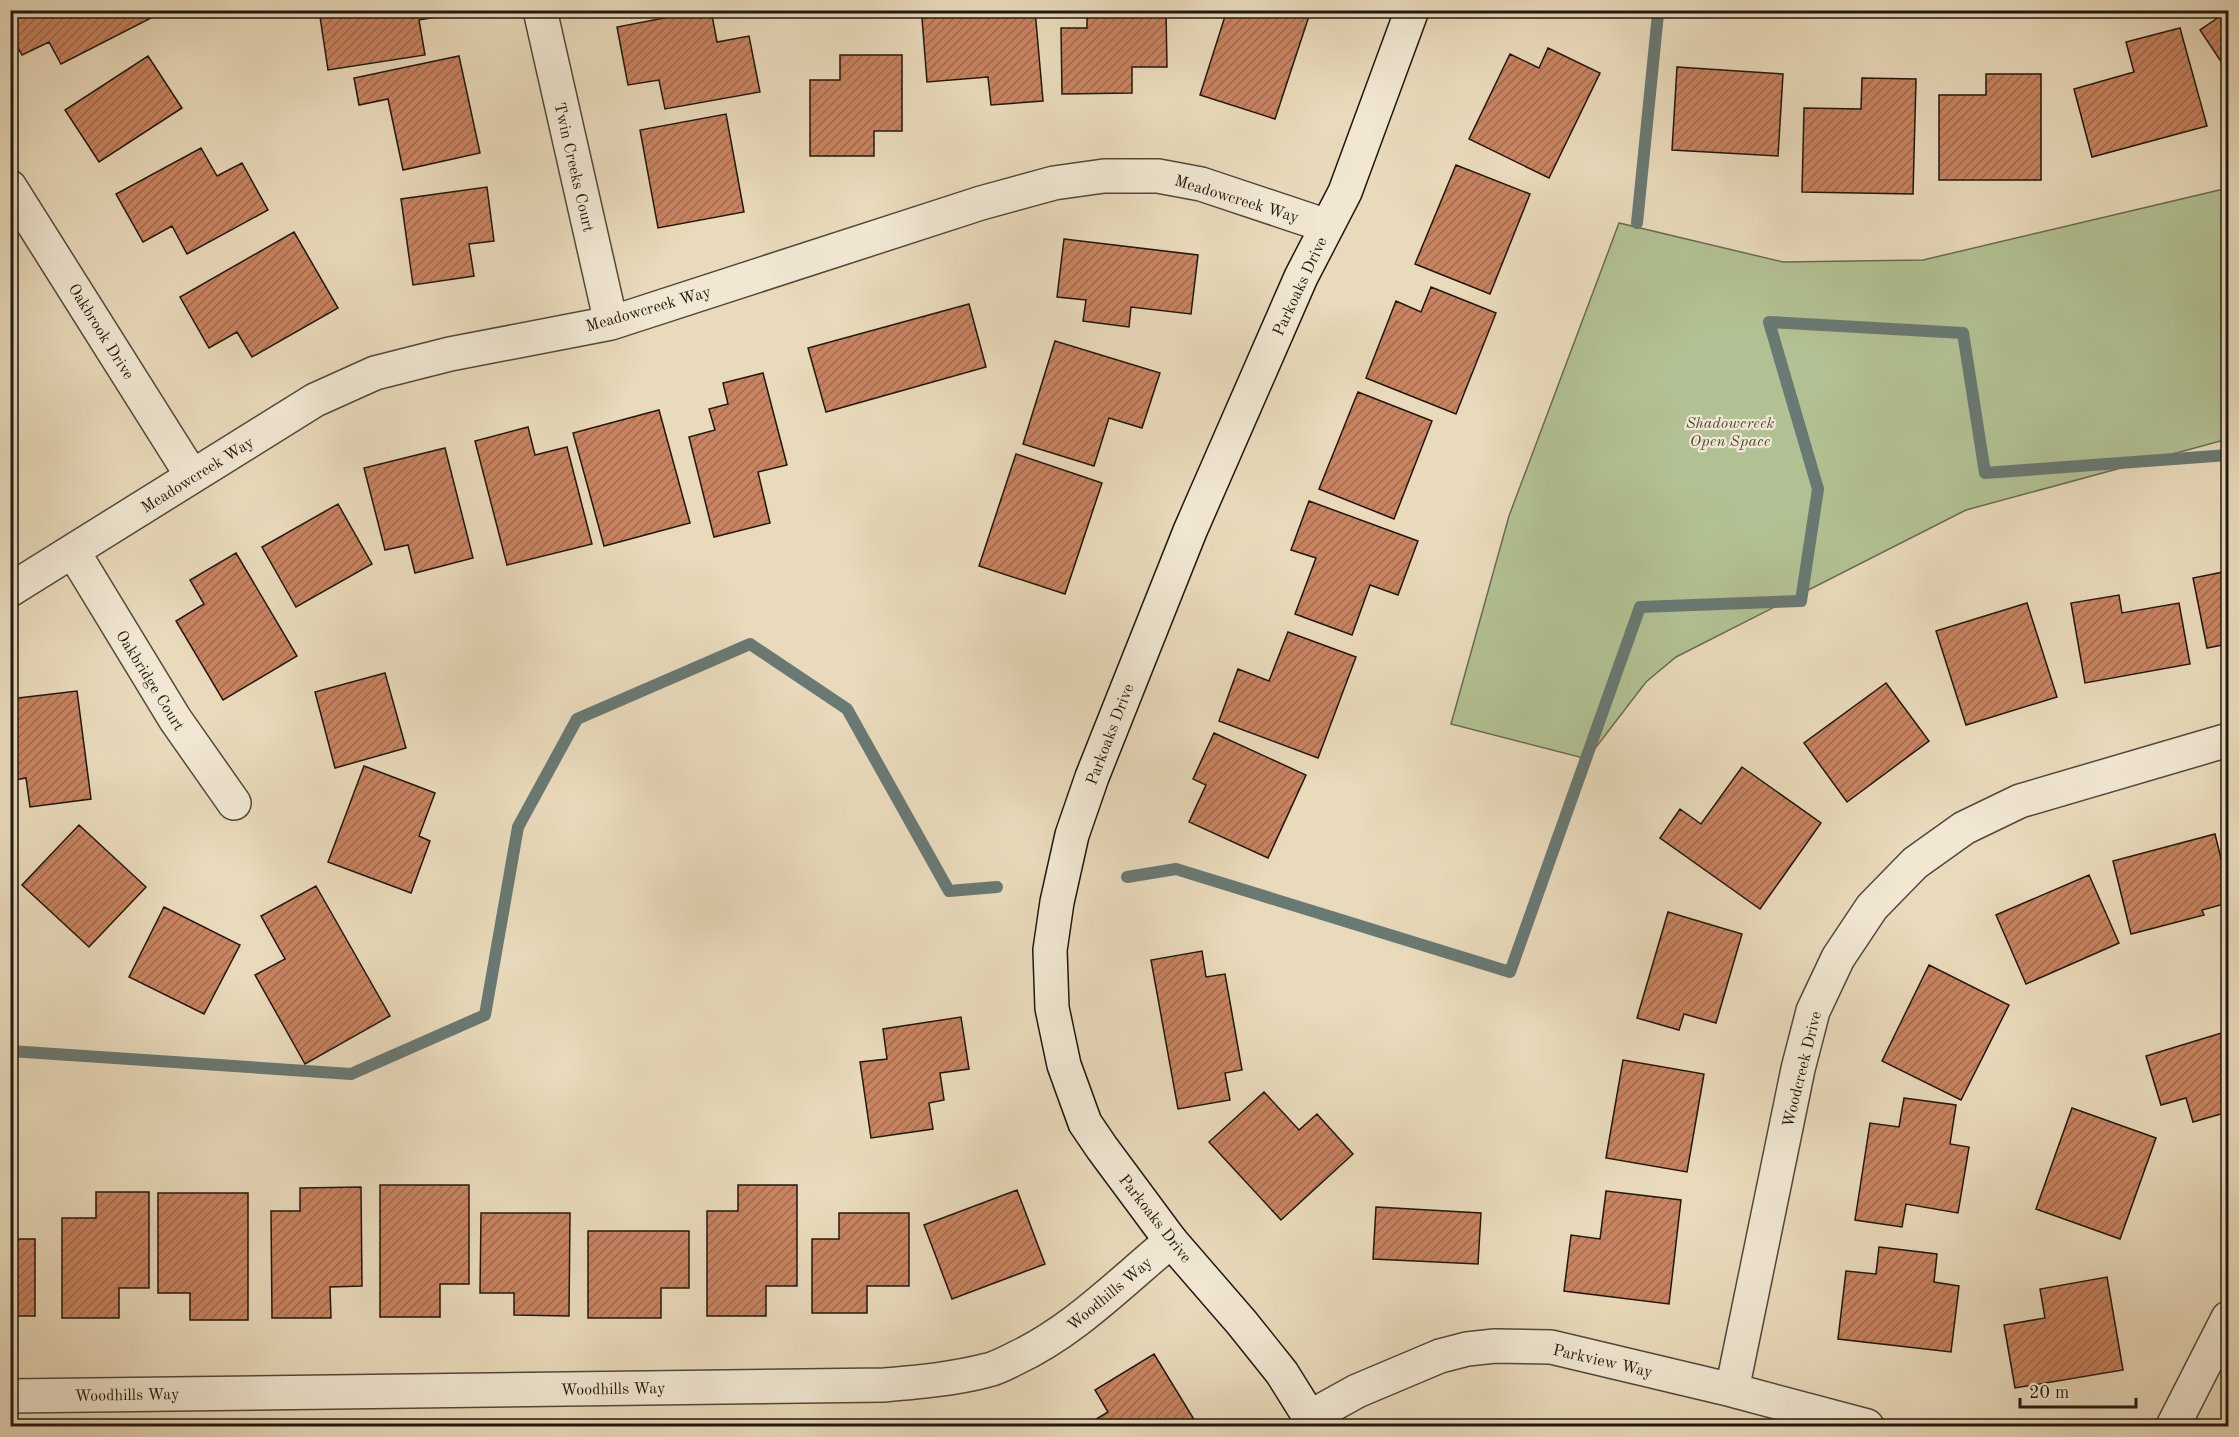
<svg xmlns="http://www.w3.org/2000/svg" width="2239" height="1437" viewBox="0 0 2239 1437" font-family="'Old Standard TT',serif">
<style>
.park{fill:#b2c193;stroke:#696c50;stroke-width:1.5}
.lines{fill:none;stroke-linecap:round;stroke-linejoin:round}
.stream{stroke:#697973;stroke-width:12}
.building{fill:url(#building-hatch);stroke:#20180e;stroke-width:1.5}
.street-casing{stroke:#524839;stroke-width:36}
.secondary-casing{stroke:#20180e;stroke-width:36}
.street{stroke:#f1e7d3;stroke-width:33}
.secondary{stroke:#f1e7d3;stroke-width:33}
.labels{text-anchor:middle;stroke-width:4.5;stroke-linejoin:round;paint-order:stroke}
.street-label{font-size:16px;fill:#20180e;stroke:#f1e7d3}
.park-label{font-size:16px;font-style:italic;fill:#4c4b36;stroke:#f1e7d3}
</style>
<defs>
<pattern id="building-hatch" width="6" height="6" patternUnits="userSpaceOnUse" patternTransform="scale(1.5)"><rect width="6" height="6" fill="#c88361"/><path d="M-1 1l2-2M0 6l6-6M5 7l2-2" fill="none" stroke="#a26a4e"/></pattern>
</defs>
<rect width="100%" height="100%" fill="#e9dabb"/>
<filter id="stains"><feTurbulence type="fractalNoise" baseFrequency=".00333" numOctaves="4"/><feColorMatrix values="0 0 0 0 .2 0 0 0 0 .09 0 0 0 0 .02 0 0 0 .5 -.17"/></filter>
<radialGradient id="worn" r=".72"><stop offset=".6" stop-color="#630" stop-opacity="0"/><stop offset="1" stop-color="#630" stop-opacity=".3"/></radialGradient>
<!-- park -->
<path class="park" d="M2228,188V439L1966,510L1676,657L1646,682L1587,759L1451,724L1509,516L1619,223L1783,262L1923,260Z"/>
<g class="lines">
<!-- stream -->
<path class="stream" d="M1637,223L1658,14
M1127,877L1176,869L1510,972L1640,607L1801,601L1818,489L1769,322L1963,333L1985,473L2228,455
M10,1051L351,1074L485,1015L518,827L577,719L750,644L847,709L949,891L997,887"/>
</g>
<!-- building -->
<path class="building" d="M10,10H152L155,16L61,64L49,42L22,55L10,33Z
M319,10H447L448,15L419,20L425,55L328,70Z
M706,10H711L717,42L749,36L760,92L665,109L659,80L628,85L617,27Z
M1016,10H1035L1043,101L991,105L988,77L927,82L922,18Z
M1087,10H1166L1167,67H1132V93L1062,94L1061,28H1087Z
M1227,10H1311L1275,119L1200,95Z
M2228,11V72L2200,30Z
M2180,28L2207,126L2092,157L2074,89L2134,72L2126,42Z
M1548,48L1600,73L1549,178L1469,139L1510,54L1539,68Z
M840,55H902V131H874V156H810V80H840Z
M148,56L182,108L99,162L65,110Z
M459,56L480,153L403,170L388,99L359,105L354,78Z
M1677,67L1783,74L1778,156L1672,150Z
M1986,74H2041V180H1939V95H1986Z
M1862,78L1916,79L1913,194L1802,192L1804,108L1861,109Z
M726,114L744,212L658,228L640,130Z
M201,148L217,176L242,163L268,210L187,254L172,226L143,242L116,194Z
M1456,165L1530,194L1490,294L1415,264Z
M487,187L494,241L469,244L474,276L413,285L401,199Z
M294,232L338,308L252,357L237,332L209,348L180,297Z
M1064,239L1198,255L1191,314L1131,307L1129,327L1083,321L1086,300L1057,297Z
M1431,287L1496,313L1456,414L1366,378L1396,301L1421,312Z
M969,304L986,367L826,412L808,348Z
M1055,341L1160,373L1142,428L1109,418L1094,466L1023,444Z
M763,373L787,465L758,472L770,523L714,537L689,437L715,430L709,409L728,404L723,383Z
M1358,392L1432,421L1394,519L1319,489Z
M659,410L690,523L604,546L573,433Z
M528,427L535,455L567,447L592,544L507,565L475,441Z
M445,448L473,558L415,573L408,545L385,550L364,468Z
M1016,454L1102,483L1065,594L979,566Z
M1309,501L1418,541L1398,595L1370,585L1352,635L1295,614L1316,558L1291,550Z
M338,504L372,564L296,607L262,547Z
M236,553L297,656L223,700L176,621L204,604L190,580Z
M2228,571V644L2207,648L2193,578Z
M2119,595L2122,613L2179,603L2190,664L2085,683L2071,603Z
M2027,603L2057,697L1966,725L1936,631Z
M1288,632L1356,657L1318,758L1219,721L1238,669L1269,681Z
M385,673L406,748L335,768L315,692Z
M1886,683L1929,741L1847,802L1804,743Z
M77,691L91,799L30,807L26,778L10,781V699Z
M1214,733L1306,775L1268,858L1189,822L1206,785L1193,779Z
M364,766L435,793L419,836L430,841L411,893L328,862Z
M1742,767L1821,823L1760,909L1660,838L1680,809L1701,824Z
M79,825L146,887L89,947L22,885Z
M2215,834L2228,887V903L2202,910L2204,915L2131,934L2113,861Z
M2089,875L2119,943L2026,984L1996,915Z
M316,886L390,1016L305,1064L255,975L285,959L261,916Z
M164,907L240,945L204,1014L129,977Z
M1668,912L1742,934L1716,1023L1684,1014L1679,1030L1637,1018Z
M1202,951L1206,977L1225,974L1242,1070L1225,1073L1230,1100L1178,1109L1151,960Z
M1929,965L2009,1005L1961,1100L1882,1061Z
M961,1017L969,1069L940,1073L944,1100L929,1103L933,1129L871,1138L860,1062L887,1059L883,1029Z
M2228,1031V1112L2193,1122L2186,1098L2161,1105L2146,1056Z
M1623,1060L1704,1074L1687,1172L1606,1158Z
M1264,1092L1299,1130L1317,1114L1353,1154L1281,1220L1209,1142Z
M1904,1098L1956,1105L1950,1144L1969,1147L1958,1213L1906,1204L1902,1227L1855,1220L1870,1123L1899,1127Z
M2072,1108L2156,1138L2120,1239L2036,1209Z
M380,1185H469V1284H440V1317H380Z
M738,1185H797V1286H766V1316H707V1211H738Z
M361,1187L362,1286L330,1287L331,1318H272L271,1211H300V1188Z
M1017,1190L1045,1264L952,1299L924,1225Z
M1606,1191L1681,1200L1669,1304L1564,1291L1571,1235L1600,1239Z
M96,1192H149V1288H119V1318H62V1218H96Z
M158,1193H248V1320H190V1293H158Z
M1376,1207L1481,1213L1478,1264L1373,1259Z
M481,1213H570L569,1316L514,1315V1293H480Z
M839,1213H909V1286H867V1313H812V1239H839Z
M588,1231H689V1288H661V1318H588Z
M10,1239H35V1316H10Z
M1879,1247L1937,1254L1934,1282L1959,1286L1951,1352L1838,1339L1846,1271L1876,1274Z
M2107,1277L2123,1370L2015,1388L2004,1325L2045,1318L2040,1289Z
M1154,1354L1198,1426H1097L1093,1421L1108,1412L1095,1390Z"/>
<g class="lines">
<!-- street casing -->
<g class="street-casing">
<path id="street" d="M540,10L611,323
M10,187L192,476
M74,553L175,719L234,803
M10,590L315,400L375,373L450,354L611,323L981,203L1054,183L1104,176H1158L1201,184L1327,226
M1732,1390L1798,1069L1813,1011L1838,958L1872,907L1915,863L1964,828L2020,801L2228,740
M10,1396L884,1385C919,1382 954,1379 988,1370C997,1368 1006,1363 1014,1359C1074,1331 1120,1283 1171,1241
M1310,1417L1357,1391L1440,1356L1467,1349L1495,1346L1551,1347L1732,1390L1867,1426
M2173,1426L2228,1318"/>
</g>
<!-- secondary casing -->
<g class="secondary-casing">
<path id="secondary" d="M1315,1426L1282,1373L1242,1323L1171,1241L1102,1148L1085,1123L1064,1065L1052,1008L1050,950L1057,902L1072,835L1092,777L1190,531L1301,277L1345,192L1412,10"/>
</g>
<!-- street -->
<use href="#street" class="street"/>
<!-- secondary -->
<use href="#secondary" class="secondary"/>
</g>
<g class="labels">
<!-- street labels -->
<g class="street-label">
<text transform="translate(575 167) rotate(77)" y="6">Twin Creeks Court</text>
<text transform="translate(1237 198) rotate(17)" y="6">Meadowcreek Way</text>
<text transform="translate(1299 286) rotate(-65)" y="6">Parkoaks Drive</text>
<text transform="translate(648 308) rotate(-16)" y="6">Meadowcreek Way</text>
<text transform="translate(102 331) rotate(58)" y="6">Oakbrook Drive</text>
<text transform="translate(197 474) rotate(-32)" y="6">Meadowcreek Way</text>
<text transform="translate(151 680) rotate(58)" y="6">Oakbridge Court</text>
<text transform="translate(1109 734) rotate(-69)" y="6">Parkoaks Drive</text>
<text transform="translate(1801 1069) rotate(-76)" y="6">Woodcreek Drive</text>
<text transform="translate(1156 1218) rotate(52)" y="6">Parkoaks Drive</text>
<text transform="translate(1109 1293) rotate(-40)" y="6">Woodhills Way</text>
<text transform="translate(1603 1360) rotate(13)" y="6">Parkview Way</text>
<text transform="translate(613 1388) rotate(-1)" y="6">Woodhills Way</text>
<text transform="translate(127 1394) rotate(-1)" y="6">Woodhills Way</text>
</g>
<!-- park labels -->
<g class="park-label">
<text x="1730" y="428">Shadowcreek<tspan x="1730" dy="18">Open Space</tspan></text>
</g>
</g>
<!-- margin -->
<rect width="2239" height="1437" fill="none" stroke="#e9dabb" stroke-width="36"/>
<rect x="12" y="12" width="2215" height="1413" fill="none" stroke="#20180e" stroke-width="3"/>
<rect x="18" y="18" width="2203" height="1401" fill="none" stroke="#20180e" stroke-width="1.5"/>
<!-- scale -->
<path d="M2020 1398v9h116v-9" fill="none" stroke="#20180e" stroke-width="3"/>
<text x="2029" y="1398" font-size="18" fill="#20180e" stroke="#f1e7d3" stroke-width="4.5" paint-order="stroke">20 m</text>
<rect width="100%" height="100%" filter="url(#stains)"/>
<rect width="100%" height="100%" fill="url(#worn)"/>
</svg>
